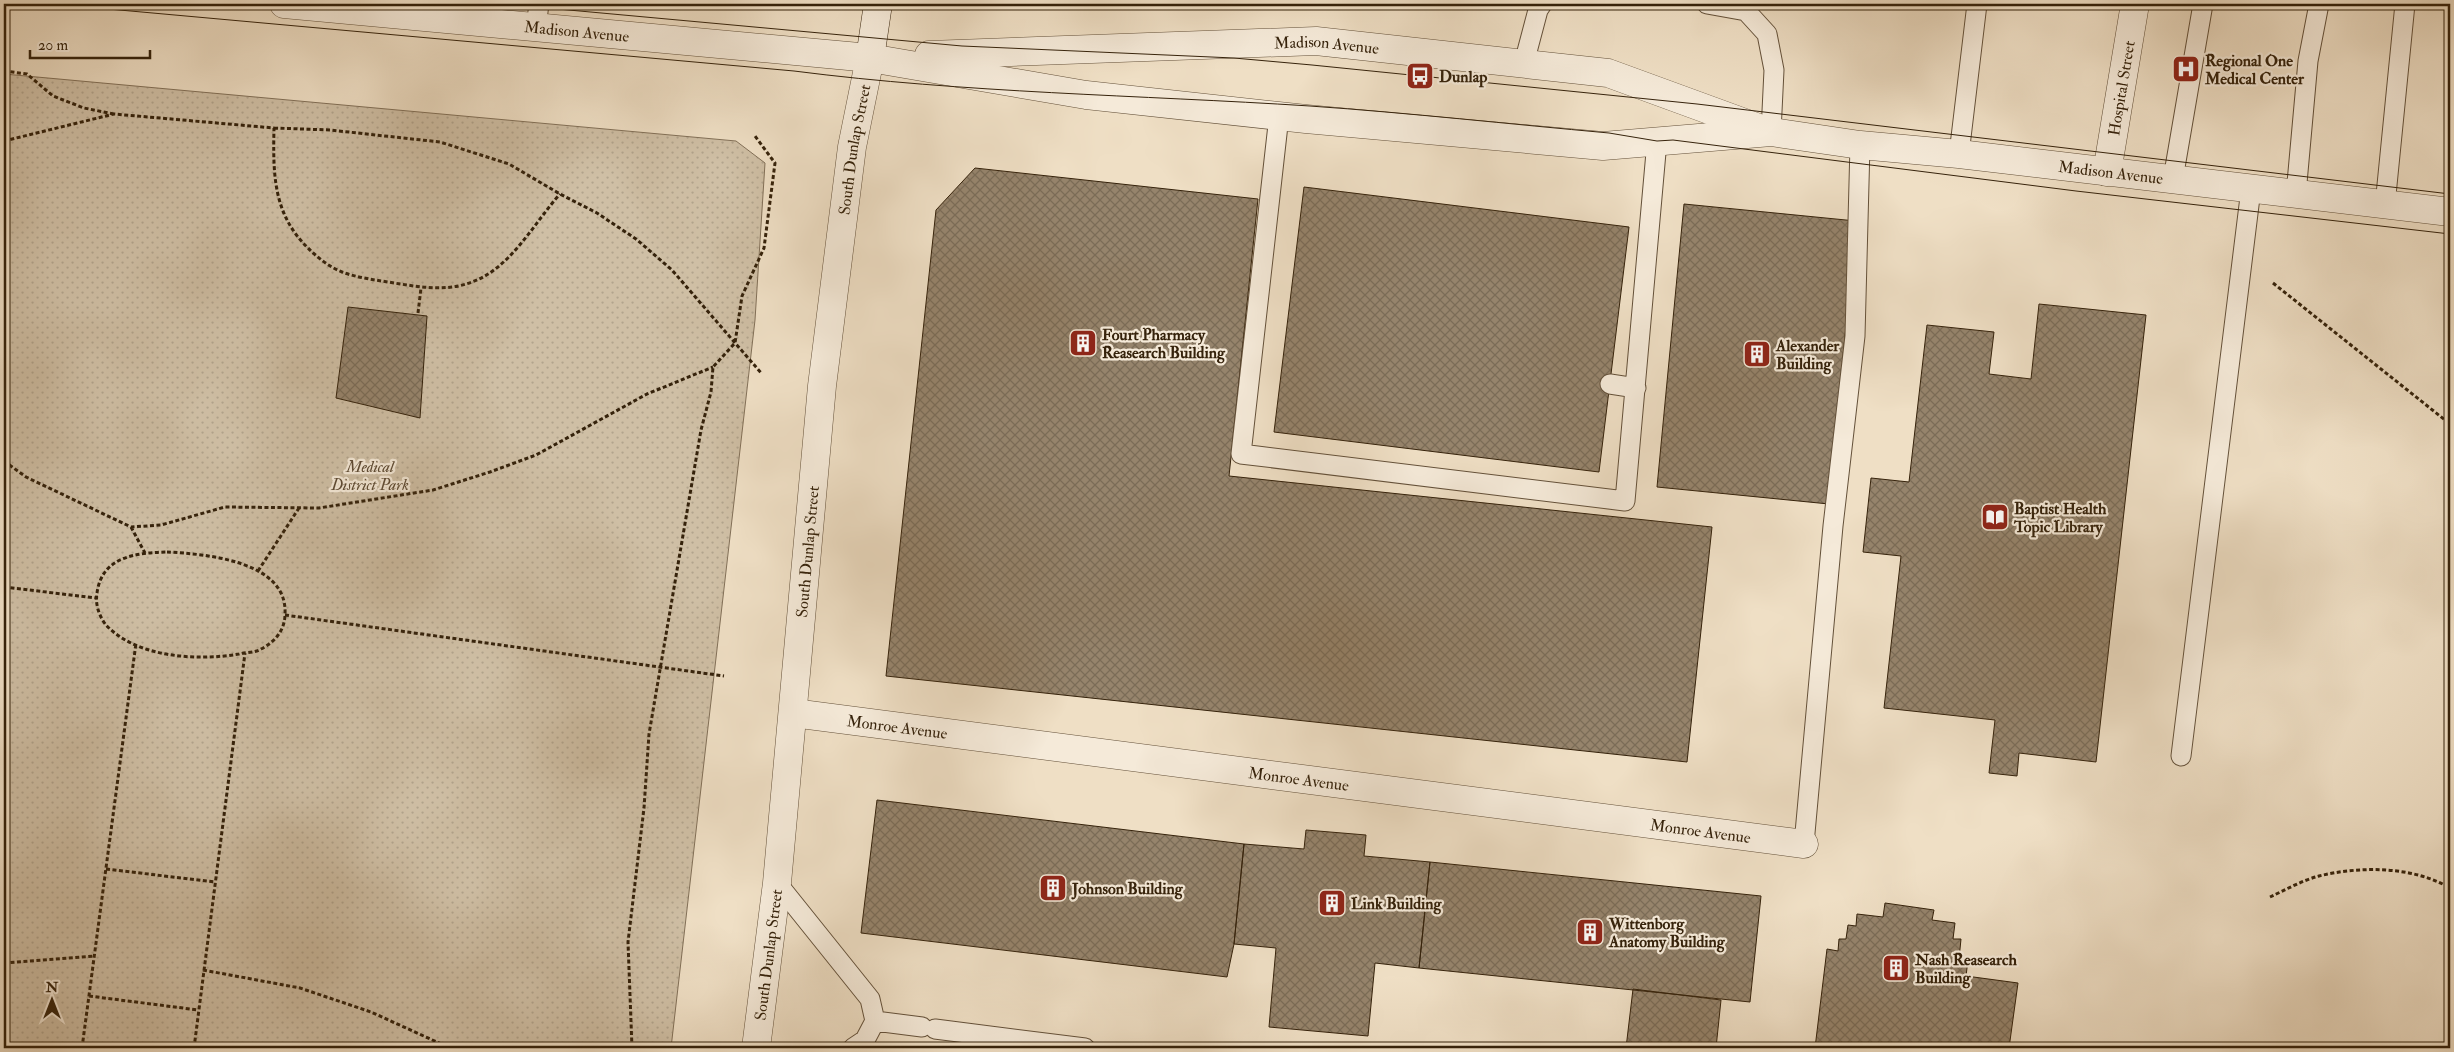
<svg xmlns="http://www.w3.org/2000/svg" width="2454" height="1052" viewBox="0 0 2454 1052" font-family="'IM FELL Double Pica',serif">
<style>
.park{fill:url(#park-dots);stroke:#827058}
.building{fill:url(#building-cross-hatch);stroke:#35220b}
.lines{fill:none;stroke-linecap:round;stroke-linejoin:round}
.service-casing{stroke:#64513a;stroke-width:21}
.minor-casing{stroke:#64513a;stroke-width:29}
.tertiary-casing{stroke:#64513a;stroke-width:29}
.secondary-casing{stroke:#35220b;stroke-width:29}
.path{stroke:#35220b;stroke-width:3;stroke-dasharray:4 2.5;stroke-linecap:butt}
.service{stroke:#f5ead9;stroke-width:19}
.minor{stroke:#f5ead9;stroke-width:28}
.tertiary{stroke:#f5ead9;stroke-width:28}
.secondary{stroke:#f5ead9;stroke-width:28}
.tram{stroke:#35220b;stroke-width:1}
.labels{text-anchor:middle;stroke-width:4.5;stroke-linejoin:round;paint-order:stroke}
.street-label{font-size:16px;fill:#35220b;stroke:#f5ead9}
.poi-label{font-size:16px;font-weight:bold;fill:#35220b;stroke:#f5ead9;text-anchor:start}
.park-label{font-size:16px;font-style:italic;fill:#5c4932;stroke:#f5ead9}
</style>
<defs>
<pattern id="park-dots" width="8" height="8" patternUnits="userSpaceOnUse" patternTransform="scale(1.25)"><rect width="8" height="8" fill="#cfbfa5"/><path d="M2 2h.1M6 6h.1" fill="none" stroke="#b2a48d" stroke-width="1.8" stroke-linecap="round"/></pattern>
<pattern id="building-cross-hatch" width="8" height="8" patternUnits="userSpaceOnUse" patternTransform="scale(1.25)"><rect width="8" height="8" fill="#96846c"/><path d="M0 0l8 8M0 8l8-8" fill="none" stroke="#7b6c57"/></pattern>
</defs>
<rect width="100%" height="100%" fill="#efdfc5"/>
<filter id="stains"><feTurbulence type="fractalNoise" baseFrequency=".004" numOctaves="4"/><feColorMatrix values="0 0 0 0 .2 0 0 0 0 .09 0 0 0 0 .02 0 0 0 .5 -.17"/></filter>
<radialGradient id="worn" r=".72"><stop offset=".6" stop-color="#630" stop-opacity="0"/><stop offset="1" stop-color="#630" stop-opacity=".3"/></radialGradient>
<!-- park -->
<path class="park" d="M4,74L736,141L765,163L755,320L671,1048H4Z"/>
<!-- building -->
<path class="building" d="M975,168L1258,199L1229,476L1712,527L1687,762L886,676L936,210Z
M1304,187L1629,227L1599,472L1274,432Z
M1684,204L1856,221L1829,504L1657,487Z
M2039,304L2146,315L2096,762L2019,753L2017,776L1989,773L1995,720L1884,708L1901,556L1863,552L1871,478L1909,482L1927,325L1994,332L1989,374L2031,379Z
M348,307L427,316L420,418L336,398Z
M877,800L1244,844L1234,944L1227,977L861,933Z
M1306,830L1366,835L1364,856L1430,862L1419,968L1375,963L1368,1036L1269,1027L1276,948L1234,944L1244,844L1304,849Z
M1430,862L1761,896L1750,1002L1419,968Z
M1885,903L1934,910L1932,920L1955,923L1953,939H1961L1959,959L1968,960L1966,976L2018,983L2009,1048H1815L1827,949L1838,951L1839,939H1846L1848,925L1856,926L1857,914L1883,917Z
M1633,989L1721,1000L1716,1048H1626Z"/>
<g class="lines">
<!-- service casing -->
<g class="service-casing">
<path id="service" d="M1707,4L1746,11L1767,34L1774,70L1771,132
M536,27L539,4
M1524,63L1538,10L1542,4
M1279,116L1241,454L1625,501L1657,141
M1959,154L1977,4
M2173,179L2203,4
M2296,194L2308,61L2319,4
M2385,205L2405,4
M1610,384L1636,388
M2181,756L2251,189
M1804,844L1833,526L1855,336L1860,145
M777,883L870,999L875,1021L865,1040L853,1048
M875,1021L922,1027
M935,1029L1085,1048"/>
</g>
<!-- minor casing -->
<g class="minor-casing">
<g id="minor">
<path id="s1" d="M2107,172L2135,4"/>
<path id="s2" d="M793,713L1804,844"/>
</g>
</g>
<!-- tertiary casing -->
<g class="tertiary-casing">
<g id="tertiary">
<path id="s3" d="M284,4L870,58L1086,95L1306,119L1603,146L1771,132L1860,145L1959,154L2450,212"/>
<path id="s4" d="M929,55L1316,41L1608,73L1764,130"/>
<path id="s5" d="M756,1048L777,883L822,386L852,147L870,58"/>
</g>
</g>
<!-- secondary casing -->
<g class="secondary-casing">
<path id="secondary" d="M870,58L878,4"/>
</g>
<!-- path -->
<path class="path" d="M4,71L27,74L53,96L84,108L114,114
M274,128L330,130L440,142L509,164L560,194L597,213L636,239L672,270L762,374
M4,141L114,114L274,128C273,174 273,214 308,248C317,257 329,267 342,272C358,278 376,280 394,283C420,287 446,292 472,282C511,268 534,223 560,194
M2273,283L2450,424
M418,313L421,288
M4,461L26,477L131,527L161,525L225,507L319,508L433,490L490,472L536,455L647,394L713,367
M131,527L145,553
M167,552C206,554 288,561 285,614C285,630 275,642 261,649C255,653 246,652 239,654C198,661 137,658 106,625C99,616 95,604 97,593C102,556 136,553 167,552Z
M258,571L299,508
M4,587L96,598
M285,615L724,676
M106,869L215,882
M2270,897C2285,890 2303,880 2319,876C2360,866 2413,866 2450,888
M4,963L94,956
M203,970L300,988L371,1012L450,1048
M89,996L198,1010
M82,1048L136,643
M194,1048L245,653
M632,1048L628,942L644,808L649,734L701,430L711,392L713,367L735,343L742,296L764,248L775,163L755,136"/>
<!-- service -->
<use href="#service" class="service"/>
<!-- minor -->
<use href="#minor" class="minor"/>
<!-- tertiary -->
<use href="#tertiary" class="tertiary"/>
<!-- secondary -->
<use href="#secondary" class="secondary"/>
<!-- tram -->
<path class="tram" d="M53,4L794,71C965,93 1138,95 1310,106C1410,113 1509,124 1609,133L1657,141L1673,140L2076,191L2450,234
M503,4L962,46L1234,58L1312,65L1697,104L2450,194"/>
</g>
<!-- icons -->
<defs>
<g id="hospital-square" transform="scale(1.4375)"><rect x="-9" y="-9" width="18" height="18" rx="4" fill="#8f2418" stroke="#f5ead9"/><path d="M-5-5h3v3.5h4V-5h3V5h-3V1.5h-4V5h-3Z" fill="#fff"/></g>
<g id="bus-square" transform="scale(1.4375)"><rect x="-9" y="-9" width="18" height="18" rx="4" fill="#8f2418" stroke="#f5ead9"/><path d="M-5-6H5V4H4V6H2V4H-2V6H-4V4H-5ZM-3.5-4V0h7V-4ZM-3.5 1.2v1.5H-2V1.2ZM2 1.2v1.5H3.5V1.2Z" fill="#fff"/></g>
<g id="building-square" transform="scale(1.4375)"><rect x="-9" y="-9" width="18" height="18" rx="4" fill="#8f2418" stroke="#f5ead9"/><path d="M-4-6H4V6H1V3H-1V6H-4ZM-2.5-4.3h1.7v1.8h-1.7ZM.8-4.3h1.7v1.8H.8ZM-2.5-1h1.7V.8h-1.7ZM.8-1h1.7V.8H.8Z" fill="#fff"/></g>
<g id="library-square" transform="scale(1.4375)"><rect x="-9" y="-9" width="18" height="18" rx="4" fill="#8f2418" stroke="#f5ead9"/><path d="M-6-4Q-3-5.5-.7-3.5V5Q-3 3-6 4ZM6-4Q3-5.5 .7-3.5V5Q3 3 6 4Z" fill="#fff"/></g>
</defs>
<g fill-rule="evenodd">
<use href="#hospital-square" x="2186" y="69"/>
<use href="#bus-square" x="1420" y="76"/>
<use href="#building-square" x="1083" y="343"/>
<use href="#building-square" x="1757" y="354"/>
<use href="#library-square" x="1995" y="517"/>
<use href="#building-square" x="1053" y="888"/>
<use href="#building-square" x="1332" y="903"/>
<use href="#building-square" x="1590" y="932"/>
<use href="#building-square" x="1896" y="968"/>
</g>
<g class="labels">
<!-- street labels -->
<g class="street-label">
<text dy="6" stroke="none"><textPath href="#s3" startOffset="294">Madison Avenue</textPath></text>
<text dy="6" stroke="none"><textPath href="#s4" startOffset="398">Madison Avenue</textPath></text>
<text dy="6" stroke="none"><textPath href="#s1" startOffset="85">Hospital Street</textPath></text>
<text dy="6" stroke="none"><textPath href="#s5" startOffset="904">South Dunlap Street</textPath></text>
<text dy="6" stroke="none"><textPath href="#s3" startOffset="1838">Madison Avenue</textPath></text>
<text dy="6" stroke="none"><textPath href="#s5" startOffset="499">South Dunlap Street</textPath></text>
<text dy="6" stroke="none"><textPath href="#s2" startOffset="105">Monroe Avenue</textPath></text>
<text dy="6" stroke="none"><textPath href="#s2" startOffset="510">Monroe Avenue</textPath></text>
<text dy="6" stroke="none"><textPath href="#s2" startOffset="915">Monroe Avenue</textPath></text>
<text dy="6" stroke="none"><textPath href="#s5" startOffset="94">South Dunlap Street</textPath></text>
</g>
<!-- poi labels -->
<g class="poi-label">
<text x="2205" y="66">Regional One<tspan x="2205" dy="18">Medical Center</tspan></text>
<text x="1439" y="82">Dunlap</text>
<text x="1102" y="340">Fourt Pharmacy<tspan x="1102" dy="18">Reasearch Building</tspan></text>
<text x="1776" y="351">Alexander<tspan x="1776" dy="18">Building</tspan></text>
<text x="2014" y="514">Baptist Health<tspan x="2014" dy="18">Topic Library</tspan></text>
<text x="1072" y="894">Johnson Building</text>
<text x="1351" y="909">Link Building</text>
<text x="1609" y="929">Wittenborg<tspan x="1609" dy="18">Anatomy Building</tspan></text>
<text x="1915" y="965">Nash Reasearch<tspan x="1915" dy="18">Building</tspan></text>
</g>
<!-- park labels -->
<g class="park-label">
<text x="370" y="472">Medical<tspan x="370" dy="18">District Park</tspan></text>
</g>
</g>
<!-- margin -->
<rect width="2454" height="1052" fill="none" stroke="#efdfc5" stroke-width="20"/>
<rect x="5" y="5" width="2444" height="1042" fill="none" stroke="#35220b" stroke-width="2.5"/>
<rect x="10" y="10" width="2434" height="1032" fill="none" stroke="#35220b"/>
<!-- north arrow -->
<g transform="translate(52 1000)" stroke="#f5ead9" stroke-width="4" paint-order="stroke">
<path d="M0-4L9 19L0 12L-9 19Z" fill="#35220b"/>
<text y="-8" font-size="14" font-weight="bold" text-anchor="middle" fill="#35220b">N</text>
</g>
<!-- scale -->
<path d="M30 50v8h120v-8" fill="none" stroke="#35220b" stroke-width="2.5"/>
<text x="38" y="50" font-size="15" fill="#35220b" stroke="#f5ead9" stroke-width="4" paint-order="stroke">20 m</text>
<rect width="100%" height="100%" filter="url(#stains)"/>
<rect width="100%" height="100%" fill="url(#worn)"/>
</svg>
